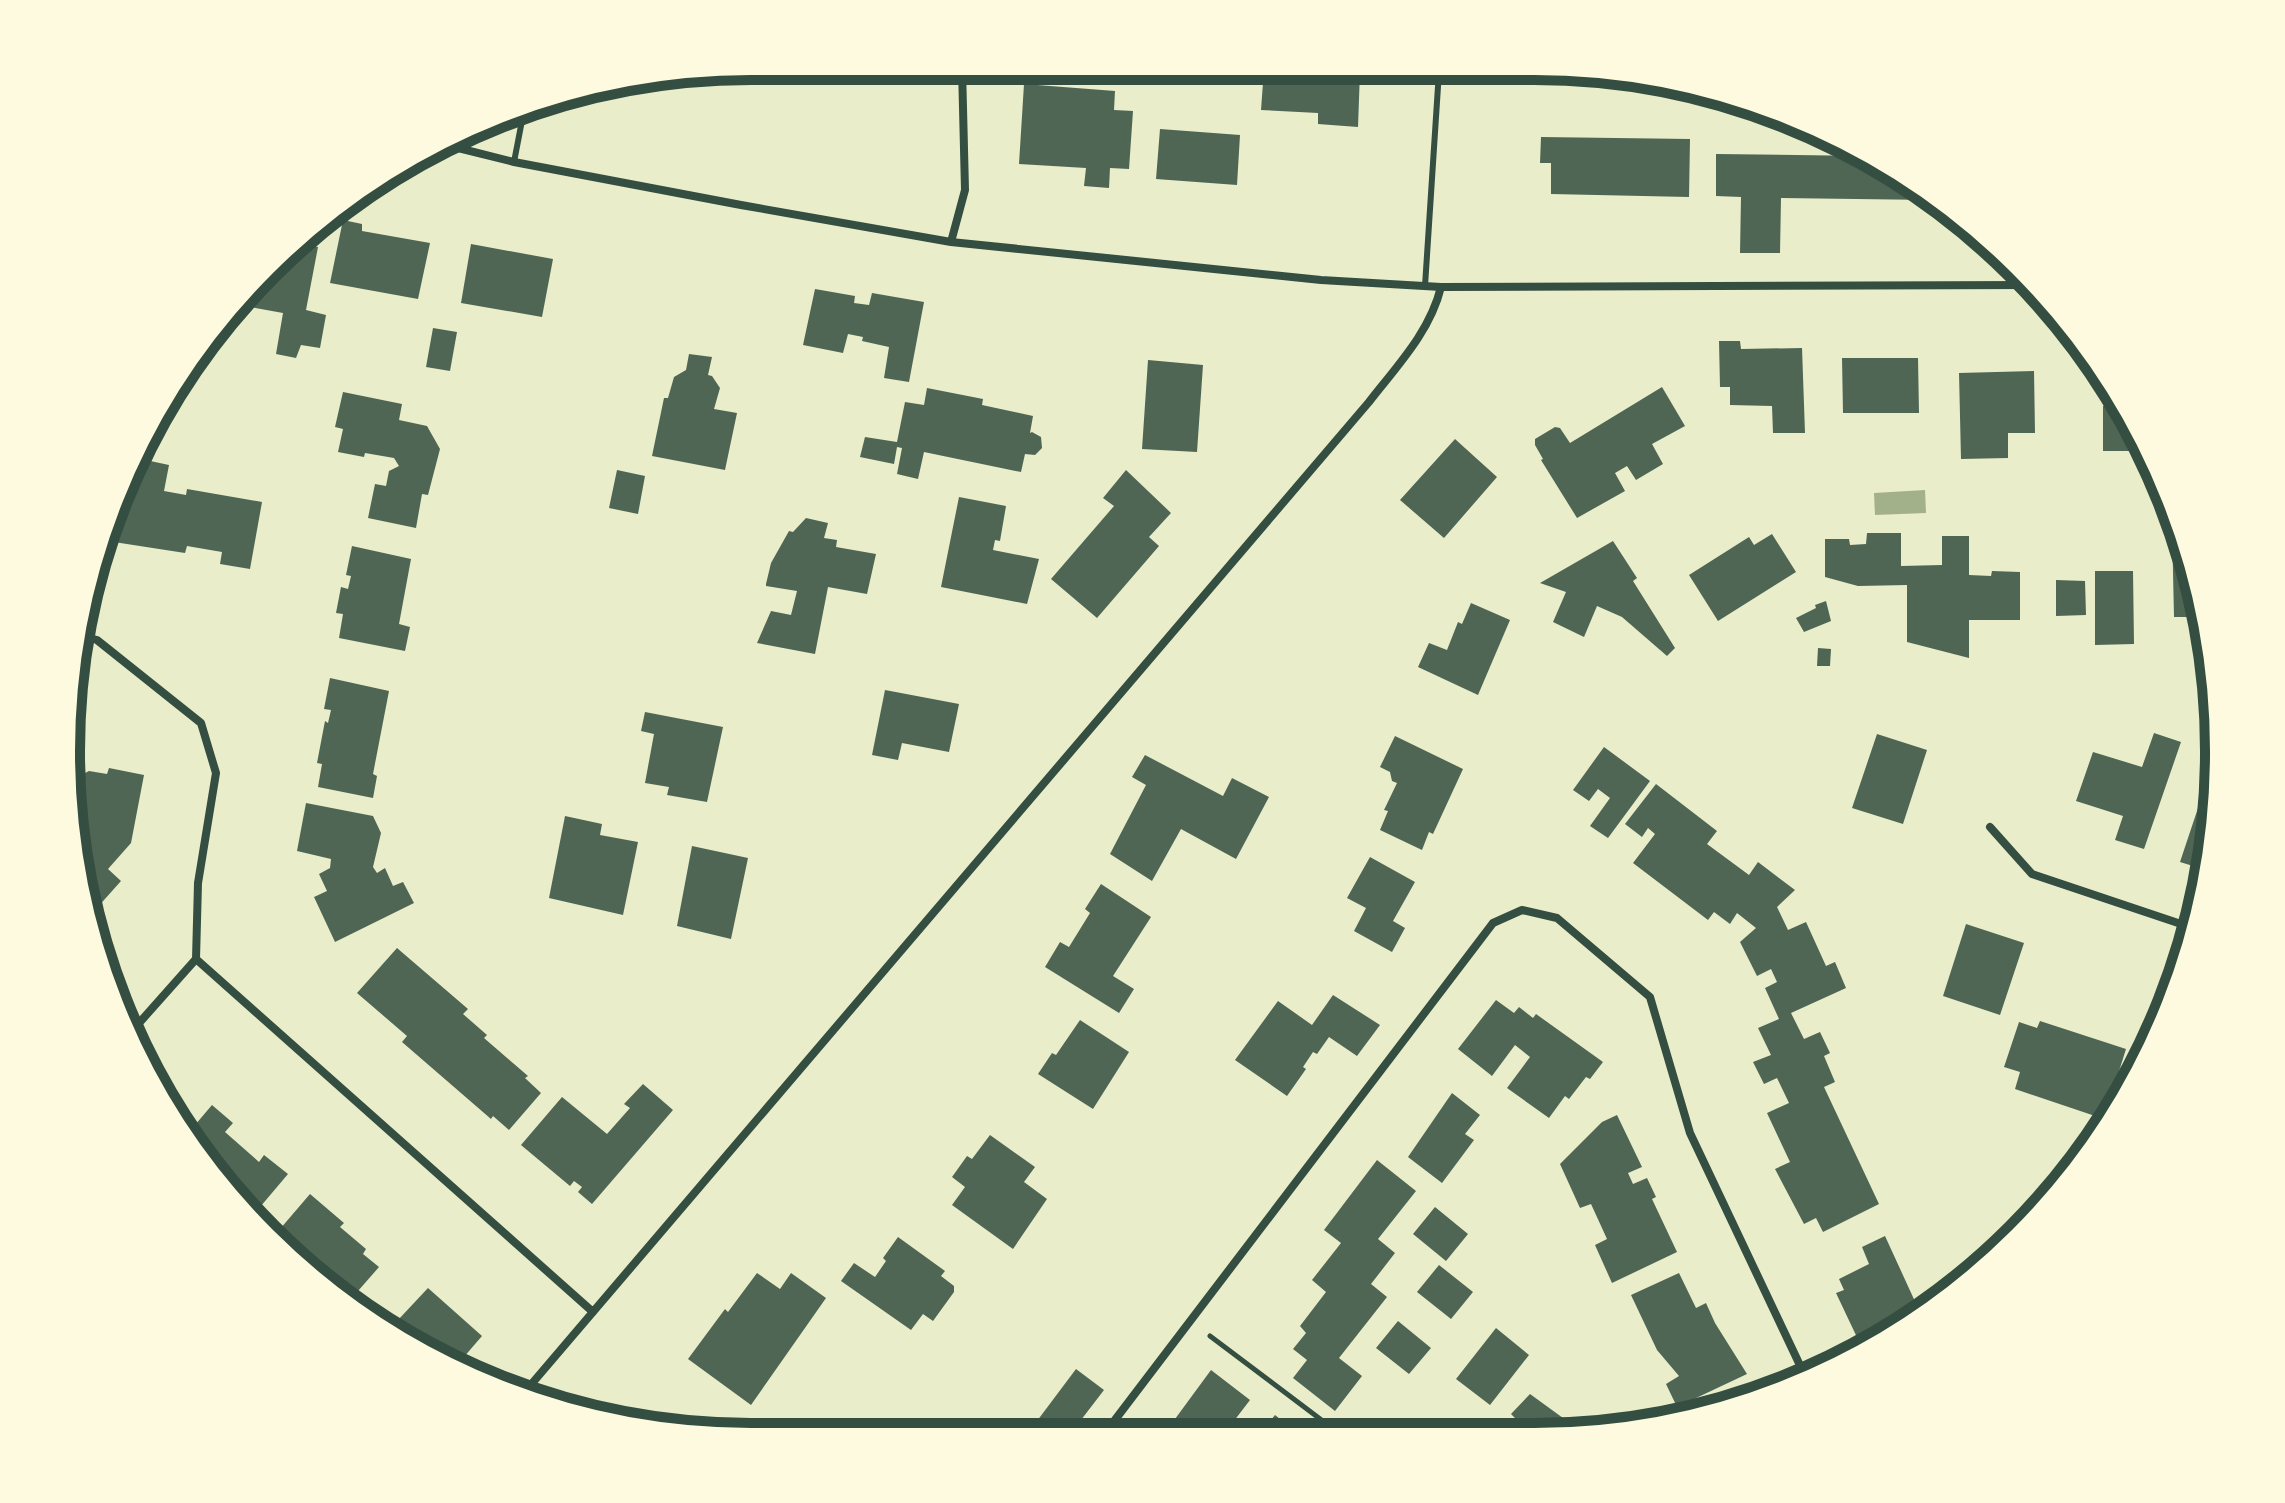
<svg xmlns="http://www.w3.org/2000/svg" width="2285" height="1503" viewBox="0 0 2285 1503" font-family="Overpass,sans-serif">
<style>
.water{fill:#a3b18a}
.building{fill:#4f6655}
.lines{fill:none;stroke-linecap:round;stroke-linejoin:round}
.path{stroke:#344e41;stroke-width:5}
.service{stroke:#344e41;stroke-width:6}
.minor{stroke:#344e41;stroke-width:8}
.rim{fill:none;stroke:#344e41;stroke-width:10}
</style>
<rect width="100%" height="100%" fill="#e9edc9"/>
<!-- water -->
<path class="water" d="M1925,490L1926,513L1875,515L1874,493Z"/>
<!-- building -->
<path class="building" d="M1264,69L1360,71L1358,127L1318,124V113L1261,110Z
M1024,84L1115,91L1114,110L1133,111L1129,169L1110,168L1109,188L1084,186L1086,168L1019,164Z
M1160,129L1240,135L1237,185L1156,179Z
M1541,137L1690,139L1689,197L1551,194V163H1540Z
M1716,154L1865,156L1931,200L1781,198L1780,253H1740L1741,197L1716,196Z
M343,220L362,224V231L430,243L418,299L330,283Z
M304,244L318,247L306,310L326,315L320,348L301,345L296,358L276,354L283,313L239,305Z
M471,244L553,259L542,317L461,303Z
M815,289L855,296L854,303L869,305L872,293L924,302L909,382L884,378L889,347L862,341L863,337L848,334L843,353L803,345Z
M433,328L457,332L450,371L426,367Z
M1719,341H1740L1741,349L1802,348L1805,433H1773L1772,406L1730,405V387H1720Z
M689,354L712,357L708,375L712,376L720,388L714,409L737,413L725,470L652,456L664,398H668L674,377L686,370Z
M1842,358H1918L1919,413H1843Z
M1148,360L1203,365L1197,452L1142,449Z
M2034,371L2035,433H2008V458L1961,459L1959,373Z
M1662,387L1685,426L1652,444L1663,464L1636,480L1627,466L1615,473L1625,491L1577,518L1541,460L1543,459L1535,445V439L1555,427L1560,428L1570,443Z
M927,388L983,399L982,405L1033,416L1030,433L1032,432L1041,437L1042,448L1035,455L1025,454L1021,472L924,452L918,479L897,474L902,448L897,447L894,464L860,457L865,437L897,442L905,402L924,405Z
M343,392L402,404L399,420L427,426L440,449L428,495L422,494L416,528L368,518L375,484L386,486L389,471L399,466L394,458L365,453L364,457L338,452L343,429L335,427Z
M2103,406L2123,407L2149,451H2103Z
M1455,439L1497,477L1444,538L1400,500Z
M141,459L169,465L164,491L186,495L187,489L262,502L250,569L220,564L222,552L187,546L185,553L101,540L103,531L130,479H134Z
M617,470L645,476L638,514L609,508Z
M1126,470L1171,513L1149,537L1159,546L1097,618L1051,579L1114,506L1103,498Z
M959,497L1006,506L1000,541L995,540L993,550L1039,559L1027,604L941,587Z
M806,518L828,523L824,538L837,540L836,547L876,554L867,594L828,587L815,654L757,643L771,611L791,615L797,591L766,586V584L771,563L789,531L793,532Z
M2172,527L2178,528L2196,574L2203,617H2174Z
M1867,533H1901V566L1942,565V536H1969V575L1991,576L1992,571L2020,572V620H1969V658L1907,642V585L1858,586L1825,577V539H1849L1850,545L1866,544Z
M1772,534L1796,572L1718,621L1689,575L1749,537L1754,545Z
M1613,541L1637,578L1633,581L1675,648L1667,656L1622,617L1597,606L1584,637L1553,622L1566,592L1540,583Z
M352,546L411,559L399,624L410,627L405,651L339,638L343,614L336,613L341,587L348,589L351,576L346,575Z
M2095,571H2133L2134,644L2095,645Z
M2056,580L2085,581L2086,615L2056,616Z
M1826,601L1831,621L1804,632L1796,618L1816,608L1815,605Z
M1471,603L1510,620L1478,695L1418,667L1429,643L1447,650L1458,622L1462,624Z
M1818,648L1831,649L1830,666H1817Z
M330,678L389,691L373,774L377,776L373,798L318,787L322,764L317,763L325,721L328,723L331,710L324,709Z
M885,690L959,704L949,752L902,743L898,760L872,755Z
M645,712L723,727L707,802L667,795L669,787L645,783L654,734L641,731Z
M2154,733L2181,742L2144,849L2115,840L2123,816L2076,801L2093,752L2142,767Z
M1877,734L1927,750L1903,824L1852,808Z
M1395,736L1463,769L1433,834L1429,832L1422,850L1380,830L1388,811L1384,810L1397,783L1392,781L1390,772L1380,767Z
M1604,747L1650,781L1608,838L1590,826L1610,798L1598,789L1589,801L1573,790Z
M1145,755L1223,796L1232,778L1269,797L1236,859L1181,829L1152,881L1110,854L1146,785L1132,777Z
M109,768L144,775L131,843L108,869L121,881L96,909L87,901L78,816L80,805L77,801L75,787L77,777L89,771L107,774Z
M1656,784L1717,831L1707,844L1749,875L1758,862L1795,890L1777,907L1788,930L1806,922L1826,966L1835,962L1846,988L1791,1013L1804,1039L1820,1032L1830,1053L1824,1056L1835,1082L1824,1087L1879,1204L1823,1232L1816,1218L1804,1224L1775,1169L1790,1162L1767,1113L1789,1103L1777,1078L1764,1084L1753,1062L1771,1055L1758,1028L1779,1019L1765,988L1777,982L1771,969L1757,976L1740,942L1756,928L1737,913L1730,924L1714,912L1708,920L1633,863L1655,834L1648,828L1642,837L1625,824Z
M2201,799L2214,803L2213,841L2206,870L2180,862Z
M306,803L373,816L381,833L373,867L377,873L385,868L393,886L403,882L414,903L335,942L314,897L327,891L319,874L330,868L331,859L297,851Z
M565,816L602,824L600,835L638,842L623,915L549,898Z
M692,846L748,858L731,939L677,926Z
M1370,857L1415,882L1393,921L1405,928L1392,952L1354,931L1366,908L1347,898Z
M1101,884L1151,917L1113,976L1134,989L1119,1013L1045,967L1060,942L1069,947L1090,913L1085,909Z
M1966,924L2024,943L2000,1015L1943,996Z
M397,948L468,1009L463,1014L487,1035L484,1038L528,1076L525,1078L541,1093L509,1130L493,1116L491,1119L402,1042L407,1036L357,993Z
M1333,995L1380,1025L1357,1056L1329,1037L1317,1054L1313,1052L1303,1067L1306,1069L1287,1096L1235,1060L1278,1001L1312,1025Z
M1496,1000L1514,1013L1519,1007L1533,1018L1536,1014L1603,1062L1590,1079L1586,1077L1569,1099L1565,1096L1549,1118L1507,1088L1530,1057L1515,1045L1492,1076L1458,1049Z
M1080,1020L1129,1052L1093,1109L1038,1074L1052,1053L1056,1055Z
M2040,1021L2126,1049L2104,1119L2015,1089L2020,1072L2004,1067L2019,1022L2037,1028Z
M643,1084L673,1110L592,1204L578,1192L582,1187L574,1181L570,1186L521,1145L562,1097L607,1134L630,1108L624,1104Z
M1452,1093L1480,1115L1465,1134L1474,1140L1442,1183L1408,1157Z
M212,1105L233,1123L225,1132L259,1162L264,1155L288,1174L255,1213L189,1132Z
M1617,1115L1642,1167L1628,1173L1633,1184L1647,1178L1656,1197L1652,1199L1677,1252L1612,1283L1595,1245L1607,1239L1591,1204L1580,1208L1560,1164L1602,1122Z
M990,1135L1035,1167L1024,1182L1047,1199L1013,1249L952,1205L965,1187L952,1177L967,1156L972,1159Z
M1377,1160L1416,1191L1378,1239L1395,1253L1371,1284L1387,1297L1339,1358L1362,1376L1335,1411L1293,1378L1307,1360L1293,1349L1306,1333L1300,1326L1326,1292L1312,1280L1341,1243L1324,1230Z
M310,1194L344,1223L340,1227L366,1249L363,1254L379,1267L351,1299L303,1269L274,1236Z
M1435,1207L1468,1234L1446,1261L1413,1234Z
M1885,1236L1918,1308L1909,1313L1912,1319L1863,1350L1836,1293L1844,1290L1839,1279L1869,1264L1862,1247Z
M898,1237L945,1271L941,1276L954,1286V1292L933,1321L923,1314L911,1330L841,1281L854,1263L875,1277L886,1261L883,1258Z
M1439,1265L1473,1292L1451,1319L1417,1292Z
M757,1273L780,1289L791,1273L826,1298L751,1405L688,1359L725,1309L728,1312Z
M1679,1273L1696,1308L1706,1303L1715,1323L1747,1374L1677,1407L1666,1384L1679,1376L1657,1350L1631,1295Z
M428,1288L482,1336L457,1365L400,1330L404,1325L398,1320Z
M1398,1321L1431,1348L1409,1374L1376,1348Z
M1496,1328L1529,1355L1490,1405L1456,1379Z
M1076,1369L1104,1390L1071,1433H1028Z
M1211,1370L1250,1400L1224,1434H1164Z
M1530,1394L1585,1434L1516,1435L1523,1426L1511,1414Z
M1275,1415L1299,1434H1260Z
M995,1418L1016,1433L984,1431Z
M1422,1424L1436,1435H1413Z"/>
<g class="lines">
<!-- path -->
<path class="path" d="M1210,1336L1340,1434"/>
<!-- service -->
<path class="service" d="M514,162L525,105
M1425,286L1439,71"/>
<!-- minor -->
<path class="minor" d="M446,145L514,162L741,205L951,242L1321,280L1441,287L2031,285
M951,242L965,190L962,67
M82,636L97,640L201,723L216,773L198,883L196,959L593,1312
M1990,827L2032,874L2193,928
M132,1031L196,959
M523,1394L1369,402C1397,366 1430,332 1441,287
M1105,1433L1493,923L1522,910L1557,918L1650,997L1690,1133L1806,1378"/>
</g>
<!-- crop -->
<path d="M0 0H2285V1503H0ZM751 80H1534A671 671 0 0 1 2205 751V752A671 671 0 0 1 1534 1423H751A671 671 0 0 1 80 752V751A671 671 0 0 1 751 80Z" fill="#fefae0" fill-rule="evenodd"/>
<path class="rim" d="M751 80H1534A671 671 0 0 1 2205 751V752A671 671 0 0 1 1534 1423H751A671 671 0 0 1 80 752V751A671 671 0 0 1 751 80Z"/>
</svg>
